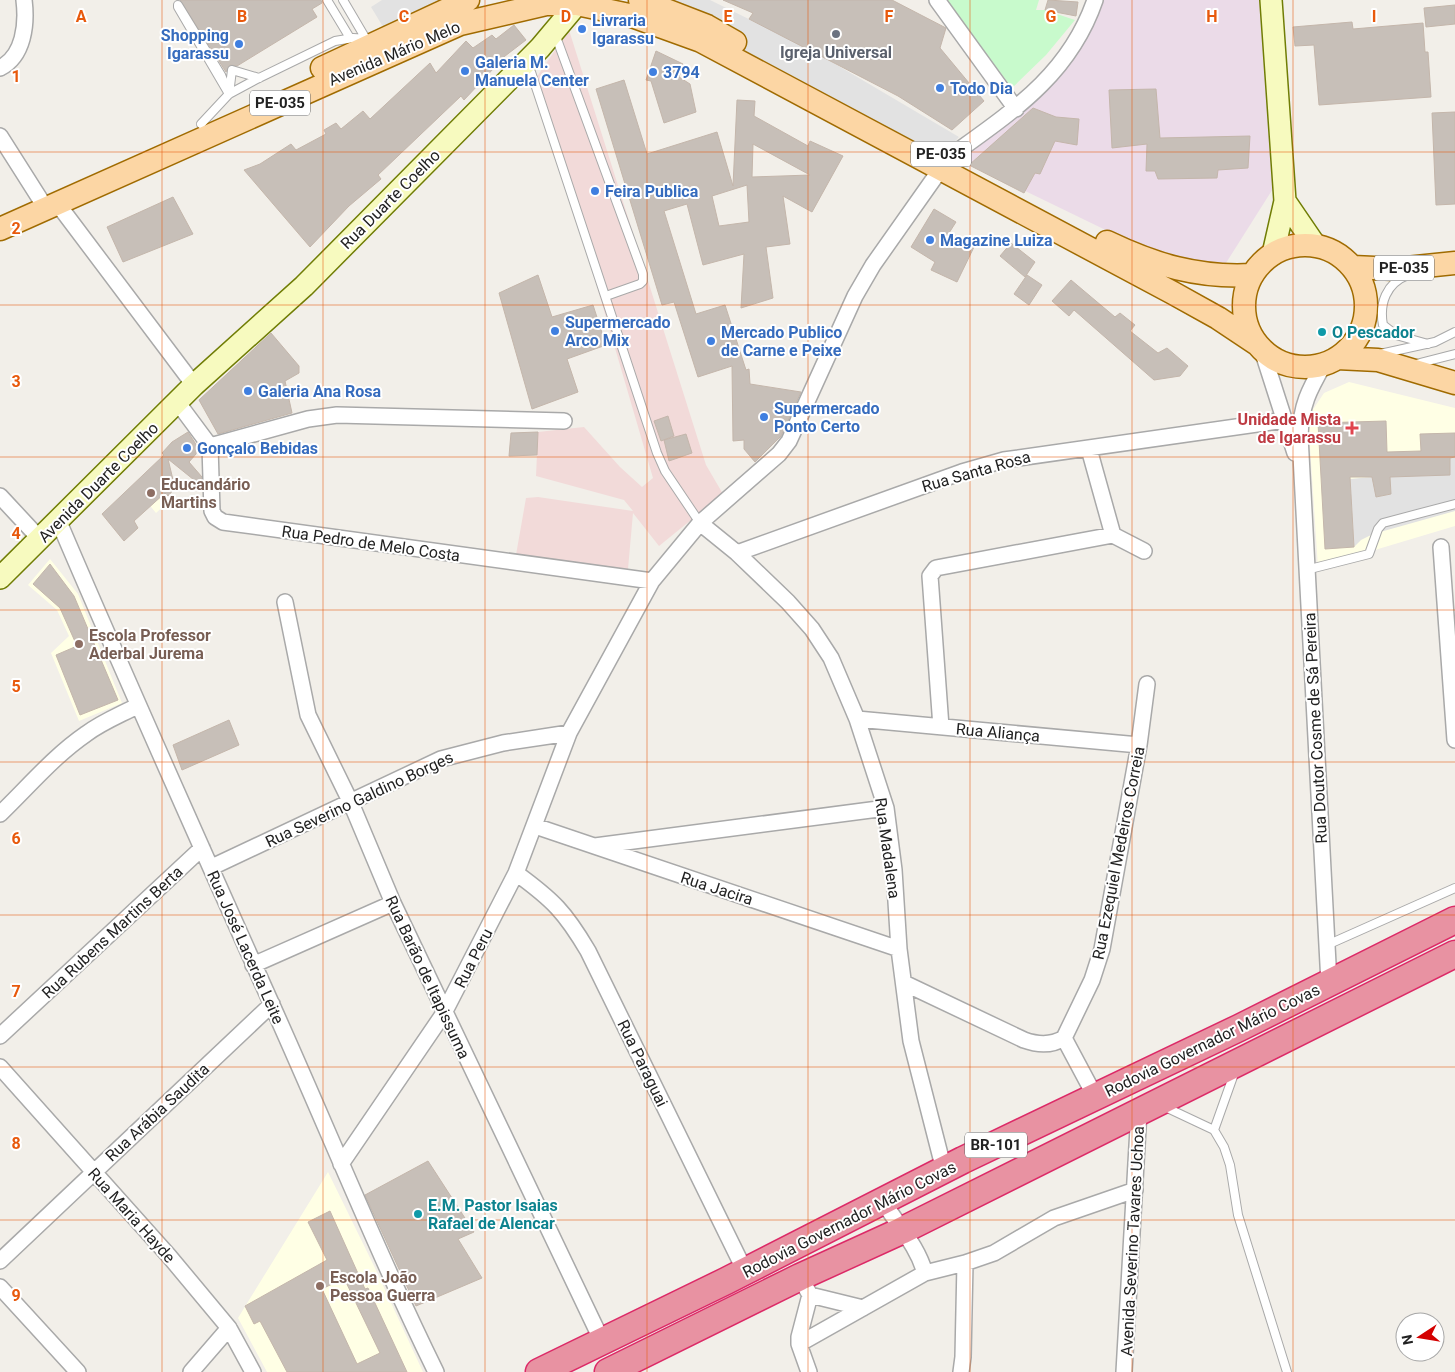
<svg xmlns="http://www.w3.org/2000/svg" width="1455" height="1372" viewBox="0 0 1455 1372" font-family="Roboto,sans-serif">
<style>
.commercial{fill:#f2dad9}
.industrial{fill:#ebdbe8}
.education{fill:#ffffe5}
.park{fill:#c8facc}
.parking{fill:#e2e2e2}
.building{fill:#c7bfb8;stroke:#c4b6ab;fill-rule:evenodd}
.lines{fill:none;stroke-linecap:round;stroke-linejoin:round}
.lane-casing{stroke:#a9a9a9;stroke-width:10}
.street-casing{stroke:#a9a9a9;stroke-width:18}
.secondary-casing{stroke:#707d05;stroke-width:24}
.primary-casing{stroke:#a06b00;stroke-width:25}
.highway-casing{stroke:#dc2a67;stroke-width:29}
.lane{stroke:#fff;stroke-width:8}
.street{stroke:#fff;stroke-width:15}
.secondary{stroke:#f7fabf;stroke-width:21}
.primary{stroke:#fcd6a4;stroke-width:22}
.highway{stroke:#e892a2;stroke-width:26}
.grid{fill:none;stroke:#e8590c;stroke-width:1;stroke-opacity:0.55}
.shop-dot{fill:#3f7fe0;stroke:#fff;stroke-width:2}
.worship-dot{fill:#6b7280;stroke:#fff;stroke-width:2}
.culture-dot{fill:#0f9aa8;stroke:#fff;stroke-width:2}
.health-dot{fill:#e0444e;stroke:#fff;stroke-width:2}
.education-dot{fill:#8d6e63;stroke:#fff;stroke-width:2}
.labels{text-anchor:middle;stroke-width:4;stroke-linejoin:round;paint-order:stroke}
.shield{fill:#fff;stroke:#646464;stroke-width:1}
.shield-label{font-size:15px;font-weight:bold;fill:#222}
.shop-label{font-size:16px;font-weight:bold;fill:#366cbe;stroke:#fff;text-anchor:start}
.worship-label{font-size:16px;font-weight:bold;fill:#5b616d;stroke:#fff}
.street-label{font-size:16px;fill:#222;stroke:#fff}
.culture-label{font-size:16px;font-weight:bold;fill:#0d838f;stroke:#fff;text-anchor:start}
.health-label{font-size:16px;font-weight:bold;fill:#be3a42;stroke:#fff;text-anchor:end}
.education-label{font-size:16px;font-weight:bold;fill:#785e54;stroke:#fff;text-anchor:start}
.grid-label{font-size:16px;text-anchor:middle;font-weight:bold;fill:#e8590c;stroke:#fff;stroke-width:4;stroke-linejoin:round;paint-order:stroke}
</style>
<rect width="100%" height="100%" fill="#f2efe9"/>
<!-- commercial -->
<path class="commercial" d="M569,30L706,465L723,494L659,546L633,513L628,569L516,555L526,498L538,497L633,511L624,500L536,476L538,432L584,427L620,467L642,487L653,478L536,78Z"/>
<!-- industrial -->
<path class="industrial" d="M1101,0H1260L1276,184L1226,263L1186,260L1120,237L955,157L1045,91L1071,60Z"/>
<!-- education -->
<path class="education" d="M1349,382L1455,408V526L1318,567L1308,417L1324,393Z
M146,472L169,501L156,513L134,486Z
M50,559L78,594L122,703L79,721L51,653L69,636L57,610L28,585Z
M328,1172L374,1266L423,1372H267L238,1318Z"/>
<!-- park -->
<path class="park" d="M946,0H1039L1036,10H1045L1075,20L1046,55L1012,88Z"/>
<!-- parking -->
<path class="parking" d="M382,0H441L388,35L371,7Z
M655,0H710L808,48L959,137L940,157L653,5Z
M1455,457V511L1373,534L1361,540L1354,547L1350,479L1372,477L1377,497L1391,494L1390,477Z"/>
<!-- building -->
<path class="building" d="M180,0H321L322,3L312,9L317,17L237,66L230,65L226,72Z
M723,0H892L946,28L940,48L984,101L952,130L898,96L749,19L753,13Z
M1048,0L1078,2L1076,16L1045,10Z
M1455,5V24L1426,27L1424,8Z
M1352,22L1353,29L1423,23L1425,52H1428L1431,97L1319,105L1314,45L1295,46L1293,27Z
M514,25L526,40L492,66L494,68L464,100L461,96L378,175L381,179L349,206L310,247L244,170L260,164L291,144L296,150L326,134L324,130L336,123L341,129L363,111L370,119L430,63L436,73L466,41L473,48L492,35L496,39Z
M656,51L683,64L679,77L690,84L696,112L664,123L651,81L646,80Z
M624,80L647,154L717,132L733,186L737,100L755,101L754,116L808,146L810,141L843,156L812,212L783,196L790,244L766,247L773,298L741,308L744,254L703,265L687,204L664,211L696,314L725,305L746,370L749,369L750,384L801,392L781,436L755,462L744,449V440L733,441L732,366L698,377L674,302L662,305L596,89ZM753,144L810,175L752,177ZM747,185L749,222L719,226L712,196Z
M1156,89L1160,138L1250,136L1248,168L1218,170L1217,178L1158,179L1155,171H1146L1147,144L1112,148L1109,90Z
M1033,108L1056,117L1079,119L1077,145L1055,141L1040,174L1035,173L1024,193L969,165Z
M1455,112V204L1436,205L1432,113Z
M173,197L193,234L123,262L107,227Z
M934,209L956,222L949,233L975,245L957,282L931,270L935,262L911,247Z
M1011,243L1035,262L1025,277L1000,256Z
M538,275L552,317L593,305L606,345L567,359L578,392L532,409L499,293Z
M1027,275L1042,285L1029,305L1014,294Z
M1071,280L1115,317L1120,313L1135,325L1130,331L1158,353L1167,348L1188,366L1180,376L1154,380L1074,310L1069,316L1052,301Z
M271,333L299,366V373L285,381L292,413L218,434L199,400Z
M668,416L674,436L661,441L654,421Z
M1386,421L1387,452L1421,451L1420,434L1455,433V457L1450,458V475L1390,477L1391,494L1376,497L1372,477H1350L1354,547L1325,549L1318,423Z
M188,432L197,446L196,454L189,462L202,477V482L199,484L168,459L175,488L168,496L165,493L134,521L138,528L124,541L102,514L164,455L162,453L172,442Z
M538,432L537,455L509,456L511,433Z
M686,434L692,453L669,461L664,440Z
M50,564L74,596L118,700L80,715L56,655L77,646L60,608L33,584Z
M229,720L239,745L182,770L173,745Z
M428,1161L474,1232L458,1239L482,1278L416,1306L365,1195Z
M330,1211L365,1289L368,1288L407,1372H287L260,1321L254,1324L245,1306L327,1260L308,1222ZM344,1278L380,1353L357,1364L322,1289Z"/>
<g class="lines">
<!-- lane casing -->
<g class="lane-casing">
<path id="lane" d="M327,0L350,38
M343,0L366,39
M178,5L221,75L229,94L178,7Z
M555,34L643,274V281L640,284L606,296
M528,63L657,453L665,471L700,523
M229,94L232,70L259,78
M201,124L229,94L255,80L335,41L353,38L369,39
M1408,275C1386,283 1379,304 1383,325L1396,335L1428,344
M1380,354L1435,342L1455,332
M1416,364L1455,354
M1306,570L1369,554L1378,529L1383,523L1455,504
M1327,945L1455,888
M1163,1106L1214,1130L1224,1147L1230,1165L1238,1215L1287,1372
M1214,1130L1235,1071"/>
</g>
<!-- street casing -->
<g class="street-casing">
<path id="street" d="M937,0L1016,109
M0,68C24,56 27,24 24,0
M0,136L40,199
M948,158C1010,113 1069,76 1095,0
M57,203L194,385
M1262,350L1295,453
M1324,364C1309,390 1301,405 1300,436L1329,983
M178,403L210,446L212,511L215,517L223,522L652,581
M210,446L308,419L337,415L564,421
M1089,449L1113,535
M0,496L40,539
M59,522C128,684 200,844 272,1005C327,1127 377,1252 436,1372
M700,523L737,553L788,602L812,629L831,658L857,719L886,808L894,870L899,949L911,1041L944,1170
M1441,547L1455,740
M737,553L962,472L1004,460L1285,420
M285,602L308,715L351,803L393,903L602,1341
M857,719L1139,745
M941,727L930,576L936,568L1113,535L1144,551
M0,814C28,787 54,756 86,734C102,722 120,715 137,706
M535,826L899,949
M595,846L886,808
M212,867L441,759L503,743L569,733
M516,873C553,900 565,912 588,951L745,1271
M253,965L393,903
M904,983L1024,1040C1038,1045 1051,1046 1064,1038
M0,1036L202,848
M0,1067L169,1256L229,1328L253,1372
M1096,1098L1064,1038L1092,980L1102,949L1139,745L1147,684
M341,1164L444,1013L516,873L569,733L652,581L700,523L779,454L789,441L855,296L873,265L940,170
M883,1201C898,1226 917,1245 925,1273L965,1263L963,1357L961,1372
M0,1261L272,1004
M965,1263L994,1253L1054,1218L1135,1190
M800,1277L810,1295L799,1337V1344L809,1372
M0,1287L78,1372
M810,1295L863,1308
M799,1344L925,1273
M191,1372L229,1328
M1124,1372L1139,1111"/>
</g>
<!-- secondary casing -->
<g class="secondary-casing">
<path id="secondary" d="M1271,0L1285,201L1273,254
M1285,201L1315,245
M0,578L194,385L304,286L540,48L577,4"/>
</g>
<!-- primary casing -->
<g class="primary-casing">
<path id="primary" d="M640,0L707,26L735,42
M322,68L468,0
M0,229L460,24L546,4H577L629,15L701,41L1173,293L1218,318L1257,344
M1107,242C1155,265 1198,278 1252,275
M1244 306a61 61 0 1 1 122 0a61 61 0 1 1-122 0Z
M1353,267L1396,269L1455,263
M1337,358L1378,360L1455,383"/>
</g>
<!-- highway casing -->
<g class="highway-casing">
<path id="highway" d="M539,1372L726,1281L963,1160L1239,1028L1455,920
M608,1372L800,1277L901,1231L1455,954"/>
</g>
<!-- lane -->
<use href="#lane" class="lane"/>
<!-- street -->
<use href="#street" class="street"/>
<!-- secondary -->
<use href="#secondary" class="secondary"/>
<!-- primary -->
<use href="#primary" class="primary"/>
<!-- highway -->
<use href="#highway" class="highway"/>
</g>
<!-- grid -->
<path class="grid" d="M162,0V1372M323,0V1372M485,0V1372M647,0V1372M808,0V1372M970,0V1372M1132,0V1372M1293,0V1372M0,152H1455M0,305H1455M0,457H1455M0,610H1455M0,762H1455M0,915H1455M0,1067H1455M0,1220H1455"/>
<!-- markers -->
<g class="shop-dot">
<circle cx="582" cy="29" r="5"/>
<circle cx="239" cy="44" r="5"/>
<circle cx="465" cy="71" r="5"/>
<circle cx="653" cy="72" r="5"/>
<circle cx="940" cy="88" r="5"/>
<circle cx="595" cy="191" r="5"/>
<circle cx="930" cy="240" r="5"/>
<circle cx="555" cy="331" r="5"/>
<circle cx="711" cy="341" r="5"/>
<circle cx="248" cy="391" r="5"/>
<circle cx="764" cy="417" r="5"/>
<circle cx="187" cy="448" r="5"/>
</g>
<circle class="worship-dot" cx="836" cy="34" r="5"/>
<g class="culture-dot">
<circle cx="1322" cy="332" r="5"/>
<circle cx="418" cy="1214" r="5"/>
</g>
<path class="health-dot" d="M1349.5 420.5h5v5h5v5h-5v5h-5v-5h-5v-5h5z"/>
<g class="education-dot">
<circle cx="151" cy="493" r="5"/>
<circle cx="79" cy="644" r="5"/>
<circle cx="320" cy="1286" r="5"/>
</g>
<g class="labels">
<!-- shield labels -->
<g class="shield">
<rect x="250" y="90.5" width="60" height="25" rx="4"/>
<rect x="911" y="141.5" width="60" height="25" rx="4"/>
<rect x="1374" y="255.5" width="60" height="25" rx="4"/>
<rect x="965" y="1132.5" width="62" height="25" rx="4"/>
</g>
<g class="shield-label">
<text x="280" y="108">PE-035</text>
<text x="941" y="159">PE-035</text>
<text x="1404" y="273">PE-035</text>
<text x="996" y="1150">BR-101</text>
</g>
<!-- shop labels -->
<g class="shop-label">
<text x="592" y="26">Livraria<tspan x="592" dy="18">Igarassu</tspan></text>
<text x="229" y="41" text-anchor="end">Shopping<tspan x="229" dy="18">Igarassu</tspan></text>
<text x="475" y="68">Galeria M.<tspan x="475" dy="18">Manuela Center</tspan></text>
<text x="663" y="78">3794</text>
<text x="950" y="94">Todo Dia</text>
<text x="605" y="197">Feira Publica</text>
<text x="940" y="246">Magazine Luiza</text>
<text x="565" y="328">Supermercado<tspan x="565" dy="18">Arco Mix</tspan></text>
<text x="721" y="338">Mercado Publico<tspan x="721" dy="18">de Carne e Peixe</tspan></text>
<text x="258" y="397">Galeria Ana Rosa</text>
<text x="774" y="414">Supermercado<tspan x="774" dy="18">Ponto Certo</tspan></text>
<text x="197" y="454">Gonçalo Bebidas</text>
</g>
<!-- worship labels -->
<g class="worship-label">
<text x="836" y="58">Igreja Universal</text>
</g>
<!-- street labels -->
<g class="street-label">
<text transform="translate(394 53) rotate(-23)" y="6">Avenida Mário Melo</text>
<text transform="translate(390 199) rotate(-45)" y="6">Rua Duarte Coelho</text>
<text transform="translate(976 471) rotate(-16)" y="6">Rua Santa Rosa</text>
<text transform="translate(98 482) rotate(-45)" y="6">Avenida Duarte Coelho</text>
<text transform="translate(371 543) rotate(8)" y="6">Rua Pedro de Melo Costa</text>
<text transform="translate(1315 728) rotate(-93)" y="6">Rua Doutor Cosme de Sá Pereira</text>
<text transform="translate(998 732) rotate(5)" y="6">Rua Aliança</text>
<text transform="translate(359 799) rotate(-25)" y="6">Rua Severino Galdino Borges</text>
<text transform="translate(888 848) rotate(82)" y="6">Rua Madalena</text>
<text transform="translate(1118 853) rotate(-79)" y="6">Rua Ezequiel Medeiros Correia</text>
<text transform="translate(717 888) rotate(18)" y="6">Rua Jacira</text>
<text transform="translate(112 932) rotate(-43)" y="6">Rua Rubens Martins Berta</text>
<text transform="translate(246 947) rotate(66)" y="6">Rua José Lacerda Leite</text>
<text transform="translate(473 958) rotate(-63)" y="6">Rua Peru</text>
<text transform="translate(428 977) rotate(65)" y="6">Rua Barão de Itapissuma</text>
<text transform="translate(1212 1040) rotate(-26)" y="6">Rodovia Governador Mário Covas</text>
<text transform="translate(643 1063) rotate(64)" y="6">Rua Paraguai</text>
<text transform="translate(157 1112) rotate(-43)" y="6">Rua Arábia Saudita</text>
<text transform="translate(132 1215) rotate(48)" y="6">Rua Maria Hayde</text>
<text transform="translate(849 1219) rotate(-27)" y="6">Rodovia Governador Mário Covas</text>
<text transform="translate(1132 1241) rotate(-87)" y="6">Avenida Severino Tavares Uchoa</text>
</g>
<!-- culture labels -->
<g class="culture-label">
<text x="1332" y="338">O Pescador</text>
<text x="428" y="1211">E.M. Pastor Isaias<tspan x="428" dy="18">Rafael de Alencar</tspan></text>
</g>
<!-- health labels -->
<g class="health-label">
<text x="1341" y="425">Unidade Mista<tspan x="1341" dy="18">de Igarassu</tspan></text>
</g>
<!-- education labels -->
<g class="education-label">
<text x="161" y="490">Educandário<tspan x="161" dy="18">Martins</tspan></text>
<text x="89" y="641">Escola Professor<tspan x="89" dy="18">Aderbal Jurema</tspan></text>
<text x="330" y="1283">Escola João<tspan x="330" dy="18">Pessoa Guerra</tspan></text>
</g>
</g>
<g class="grid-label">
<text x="81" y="22">A</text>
<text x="242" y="22">B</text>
<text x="404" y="22">C</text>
<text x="566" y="22">D</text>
<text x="728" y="22">E</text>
<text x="889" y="22">F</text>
<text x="1051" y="22">G</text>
<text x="1212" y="22">H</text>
<text x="1374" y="22">I</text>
<text x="16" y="82">1</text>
<text x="16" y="234">2</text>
<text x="16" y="387">3</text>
<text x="16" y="539">4</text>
<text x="16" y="692">5</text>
<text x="16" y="844">6</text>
<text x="16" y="997">7</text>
<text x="16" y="1149">8</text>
<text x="16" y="1301">9</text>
</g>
<!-- north arrow -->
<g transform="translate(1420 1337) rotate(258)"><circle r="24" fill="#ffffff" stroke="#a7a7a7"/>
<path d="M0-4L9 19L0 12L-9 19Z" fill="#d40000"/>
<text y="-8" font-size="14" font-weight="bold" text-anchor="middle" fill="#222222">N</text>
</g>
</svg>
